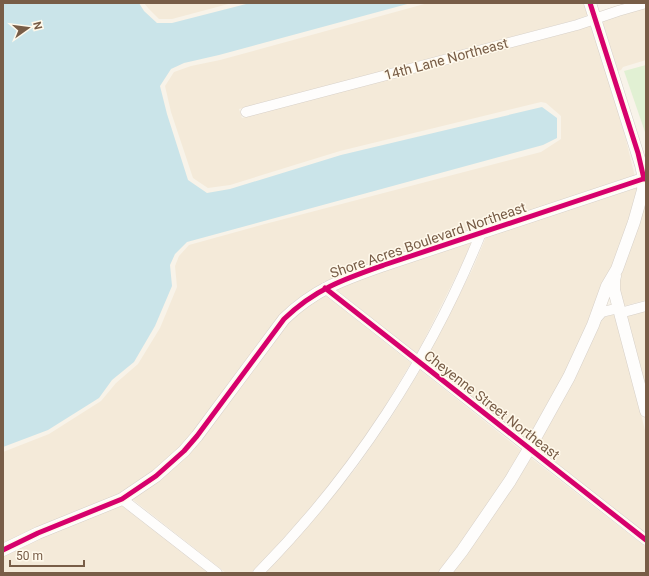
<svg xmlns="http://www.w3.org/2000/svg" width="649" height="576" viewBox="0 0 649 576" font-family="Roboto,sans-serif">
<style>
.residential{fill:#f4ead9}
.green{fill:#e1f0d3}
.water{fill:#cae4e9}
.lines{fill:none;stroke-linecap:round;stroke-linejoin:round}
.minor-casing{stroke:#d7d0c8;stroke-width:11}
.tertiary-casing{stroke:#d7d0c8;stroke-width:13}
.minor{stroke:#fefdfc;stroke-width:10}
.tertiary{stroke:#fefdfc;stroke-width:12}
.cycleway-casing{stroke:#fff9eb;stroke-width:8}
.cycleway{stroke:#d6006c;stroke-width:5}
.labels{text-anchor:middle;stroke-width:3;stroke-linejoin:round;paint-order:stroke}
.street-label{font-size:14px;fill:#785d47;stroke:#fff9eb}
</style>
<rect width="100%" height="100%" fill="#f8f3e9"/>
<!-- residential -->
<path class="residential" d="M144,3H232L172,19H159L148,8Z
M428,3H584L588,15L575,20L239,109L242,118L578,30L591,25L620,115L635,177L481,228L478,227L477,229L327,281H325L292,303L279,316L193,433L180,447L153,472L119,495L3,544V452L49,434L101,401L116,383L138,364L160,328L177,287L175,266L179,256L189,245L265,224L541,152L561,139V116L546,103L541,102L340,151L230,185L208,188L193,178L171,112L165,86L174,72L191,66L220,60Z
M646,8V60L623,67L621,70L618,71L602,21Z
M638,186L634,204L612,267L587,323L588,324L564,376L527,441L425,361L473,268L486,237Z
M646,202V300L624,306L620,289L619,281Z
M472,242L462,264L417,354L335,289L354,281Z
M324,294L411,363L382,411L347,463L307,512L272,551L251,573H226L132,499L160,480L189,454L288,322L300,311Z
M646,311V388L627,316Z
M615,314L646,434V534L536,448L574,379L600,323L605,317Z
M420,370L522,451L505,478L457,549L438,573H265L315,518L356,468L392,416Z
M531,458L646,547V573H451Z
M121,505L208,573H3V556L41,538Z"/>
<!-- green -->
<path class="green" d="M646,65V135L624,71Z"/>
<!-- water -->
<path class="water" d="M3,3H139L144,11L157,23H172L250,3H411L219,55L184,63L171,69L160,86L167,114L188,180L207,193L230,189L341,155L542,107L557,118V138L543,145L187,242L175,254L170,265L172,286L155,326L134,362L112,380L99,398L48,430L3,447Z"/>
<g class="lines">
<!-- minor casing -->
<g class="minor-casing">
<path id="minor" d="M246,112L577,25L618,11L646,3
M325,288L646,540
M620,313L646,306
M594,321L602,312L619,308
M122,499L217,573
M258,573C354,476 430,359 481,233"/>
</g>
<!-- tertiary casing -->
<g class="tertiary-casing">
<path id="tertiary" d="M615,276L614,280V290L646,411
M3,550L38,533L122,499L156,476L184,451L197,436L284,319C315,289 344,279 384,265L646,178
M445,573L462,551L510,481L529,449L569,377L593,325L607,286L617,269L634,222L643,190L644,179L641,165L590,3"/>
</g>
<!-- minor -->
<use href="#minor" class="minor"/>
<!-- tertiary -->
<use href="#tertiary" class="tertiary"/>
<!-- cycleway casing -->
<g class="cycleway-casing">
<path id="cycleway" d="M590,3L638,153L644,179
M325,288L646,540
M3,550L38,533L122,499L156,476L184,451L197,436L284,319C315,289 344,279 384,265L646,178"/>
</g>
<!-- cycleway -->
<use href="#cycleway" class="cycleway"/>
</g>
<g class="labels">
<!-- street labels -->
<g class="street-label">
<text transform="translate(446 59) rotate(-15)" y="5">14th Lane Northeast</text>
<text transform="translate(428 240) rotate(-19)" y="5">Shore Acres Boulevard Northeast</text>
<text transform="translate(492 405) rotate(38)" y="5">Cheyenne Street Northeast</text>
</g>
</g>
<!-- border -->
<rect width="649" height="576" fill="none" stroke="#785d47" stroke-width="8"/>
<!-- north arrow -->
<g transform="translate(28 28) rotate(76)" stroke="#fff9eb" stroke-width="3" paint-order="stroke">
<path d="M0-3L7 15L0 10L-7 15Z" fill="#785d47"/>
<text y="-6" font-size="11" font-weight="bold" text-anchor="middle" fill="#785d47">N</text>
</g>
<!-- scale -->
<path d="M10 560v6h74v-6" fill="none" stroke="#785d47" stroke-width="2"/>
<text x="16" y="560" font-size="12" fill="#785d47" stroke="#fff9eb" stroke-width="3" paint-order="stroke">50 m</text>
</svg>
